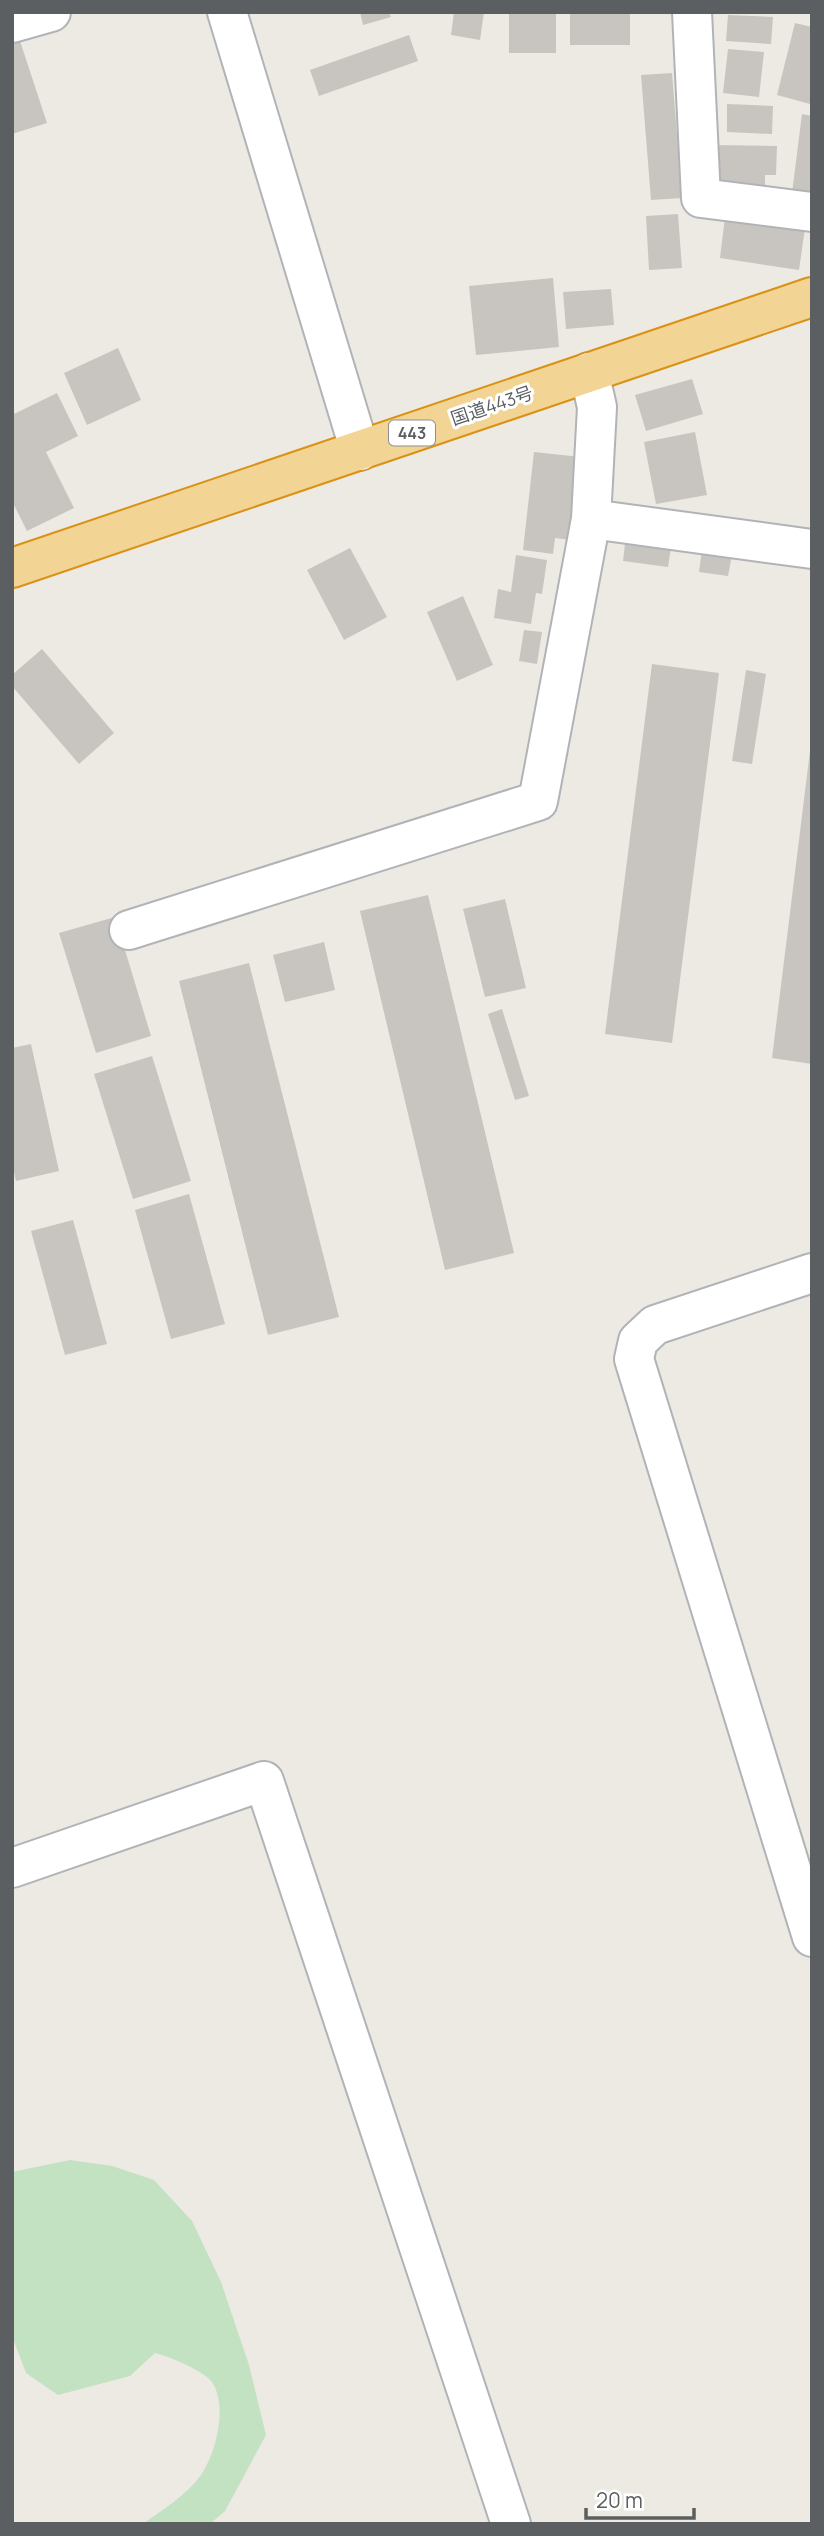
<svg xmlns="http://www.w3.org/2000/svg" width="824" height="2536" viewBox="0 0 824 2536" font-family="Manrope,'Noto Sans JP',sans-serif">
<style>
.green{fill:#c3e2c2}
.building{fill:#c8c5c0}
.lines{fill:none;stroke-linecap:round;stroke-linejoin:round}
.street-casing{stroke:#b0b4b7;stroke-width:42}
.highway-casing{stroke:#da9116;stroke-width:42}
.street{stroke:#fff;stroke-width:38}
.highway{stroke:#f2d594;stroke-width:38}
.labels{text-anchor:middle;stroke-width:6;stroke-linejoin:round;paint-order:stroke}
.shield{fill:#fff;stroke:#8c8f91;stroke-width:2}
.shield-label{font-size:16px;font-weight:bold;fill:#5b5f62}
.street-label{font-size:18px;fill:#5b5f62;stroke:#fff}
</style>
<rect width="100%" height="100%" fill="#eceae3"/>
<!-- green -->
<path class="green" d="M70,2160L112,2166L154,2180L192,2221L221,2282L249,2365L266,2435L225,2511L210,2524H143C163,2509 186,2496 201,2475C216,2453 228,2406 212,2382C204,2371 168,2356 155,2353L130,2376L58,2395L26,2373L12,2336V2172Z"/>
<!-- building -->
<path class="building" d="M360,12H389L391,17L363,25Z
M454,12H484L480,40L451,35Z
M509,12H556V53H509Z
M570,12H630V45H570Z
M728,15L773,17L771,44L726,41Z
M795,23L812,27L810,104L777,95Z
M409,35L418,61L319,96L310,70Z
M19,38L47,123L12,134V40Z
M728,49L764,52L759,97L723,93Z
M672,73L682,198L651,200L641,75Z
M727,104L773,106L772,134L727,132Z
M802,114L812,116V196L792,193Z
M715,145L777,146L776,175H765V185L714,184Z
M678,214L682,268L649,270L646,216Z
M725,217L805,228L799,270L720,258Z
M553,278L559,347L476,355L469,286Z
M611,289L614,325L566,329L563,292Z
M118,348L141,400L87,425L64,373Z
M692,379L703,414L646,431L635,395Z
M57,393L78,436L46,452L74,508L27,531L12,501V415Z
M695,432L707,495L656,504L644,442Z
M534,452L581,457L571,540L555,538L553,554L523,550Z
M626,535L672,541L668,567L623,561Z
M350,548L387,617L344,640L307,570Z
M702,550L732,555L728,576L699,572Z
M516,555L547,560L542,594L536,593L531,624L494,618L498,589L511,592Z
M463,596L493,665L457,681L427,612Z
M524,630L542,632L537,664L519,661Z
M42,649L114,733L79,764L12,686V675Z
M652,664L719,673L672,1043L605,1034Z
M746,670L766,674L752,764L732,761Z
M810,751H812V1064L772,1058Z
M428,895L514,1253L445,1270L360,911Z
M505,899L526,988L485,997L463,909Z
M115,917L151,1036L96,1053L59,933Z
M324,942L335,990L285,1002L273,955Z
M249,963L339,1317L268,1335L179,981Z
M502,1009L529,1096L515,1100L488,1014Z
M31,1044L59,1171L16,1181L12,1163V1048Z
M152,1056L191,1181L133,1199L94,1074Z
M189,1194L225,1324L171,1339L135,1210Z
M73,1220L107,1344L65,1355L31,1231Z"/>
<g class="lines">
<!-- street casing -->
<g class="street-casing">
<path id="street" d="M227,12L360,451
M692,12L701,198L812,212
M12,23L51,12
M591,519L812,549
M129,930L538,801L591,519L597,407L589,372
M812,1273L655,1325L638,1341L634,1359L812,1937
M12,1868L264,1781L511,2524"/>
</g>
<!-- highway casing -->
<g class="highway-casing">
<path id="highway" d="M12,568L812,297"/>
</g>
<!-- street -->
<use href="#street" class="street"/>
<!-- highway -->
<use href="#highway" class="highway"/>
</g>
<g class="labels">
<!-- shield labels -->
<rect class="shield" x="389" y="420.5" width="46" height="25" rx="5"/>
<g class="shield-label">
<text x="412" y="439">443</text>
</g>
<!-- street labels -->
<g class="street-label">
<text transform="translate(492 406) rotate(-19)" y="6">国道443号</text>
</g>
</g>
<!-- border -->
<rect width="824" height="2536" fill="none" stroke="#5b5f62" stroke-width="28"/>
<!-- scale -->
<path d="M586 2508v10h108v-10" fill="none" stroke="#5b5f62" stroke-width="3.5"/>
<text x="596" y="2508" font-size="21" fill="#5b5f62" stroke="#ffffff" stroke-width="5" paint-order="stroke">20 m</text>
</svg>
